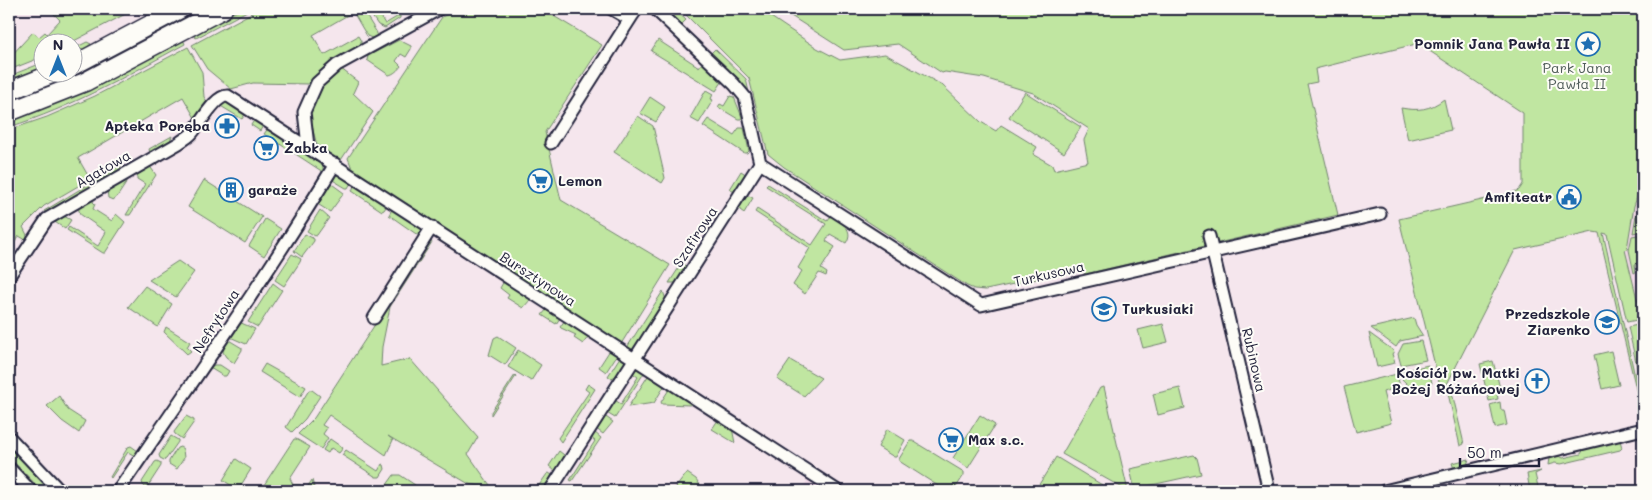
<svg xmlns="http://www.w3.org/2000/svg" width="1652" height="500" viewBox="0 0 1652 500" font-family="Mali,sans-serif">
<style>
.built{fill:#f0d7e6}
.green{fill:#c0e6a1;stroke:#71846e}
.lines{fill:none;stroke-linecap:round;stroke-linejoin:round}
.street-casing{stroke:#22223b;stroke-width:15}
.primary-casing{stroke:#22223b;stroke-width:21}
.street{stroke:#fdfcf7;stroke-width:11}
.primary{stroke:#fdfcf7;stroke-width:18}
.labels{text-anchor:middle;stroke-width:4;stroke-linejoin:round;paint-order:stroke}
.poi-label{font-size:14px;font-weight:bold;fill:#22223b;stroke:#fdfcf7;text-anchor:end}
.park-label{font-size:14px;fill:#515d5a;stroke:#fdfcf7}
.street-label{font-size:14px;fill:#22223b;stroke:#fdfcf7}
</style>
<rect width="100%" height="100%" fill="#f5e6ed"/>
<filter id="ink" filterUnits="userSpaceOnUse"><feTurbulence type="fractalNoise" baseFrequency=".02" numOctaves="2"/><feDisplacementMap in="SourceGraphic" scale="10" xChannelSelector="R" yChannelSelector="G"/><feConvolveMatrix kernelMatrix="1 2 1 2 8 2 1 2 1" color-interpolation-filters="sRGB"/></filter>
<g filter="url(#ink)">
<!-- built -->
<path class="built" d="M1643,148V334L1619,234Z
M808,479L827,491H801Z"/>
<!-- green -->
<path class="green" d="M49,9H135L72,42H42V57L9,70V58L33,32L39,37L45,32L47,34L60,20Z
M243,9H248L247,11L196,38L191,32L214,20Z
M259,9H362L377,33L376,37L372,38L367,36L353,12L313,35L324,55L358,36L361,41V45L333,62L309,84L253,83L231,89L207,69L192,45Z
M367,9H376L385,24L400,15V18L385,28L378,25Z
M457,9H542L602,45L545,132L561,200L670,265L621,344L353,171L348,158L442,17Z
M664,9H674L686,20L681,25Z
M680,9H759L817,48L840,60L885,54L942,85L981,122L996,131L1001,125L1037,147L1033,154L1052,165L1054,170L1088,162L1084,140L1089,129L1033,93L984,78L945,72L942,73L898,44L844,50L780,9H1643V179L1634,206L1627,249L1625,250L1642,319L1627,322L1607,234L1603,233L1642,408L1641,410L1599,233L1593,232L1515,250L1442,394L1399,219L1508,194L1519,190L1523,184V113L1422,46L1416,44L1315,69L1317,82L1307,84L1338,215L1085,274L1083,269L986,290L974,289L967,286L784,167L768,154L749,78Z
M172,20L176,27L81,76L80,73L98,61Z
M182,37L185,44C128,75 71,108 9,127V118Z
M399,40L411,46V49L406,57L401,54L396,61L401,66C398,70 394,74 389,75L367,60L368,56Z
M658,40L699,67L702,63L722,82L716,91L651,51Z
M87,42L91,44L73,58V49Z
M188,47L202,72L204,97L208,103L197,117L195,118L183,97L78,158L90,179L44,206L23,227L27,235L26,240L19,236L9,251V130L47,117L95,96Z
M715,49L746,79L751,101L741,84L710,54Z
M42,63V69L9,79V76Z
M340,68L358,82L353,93L373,112L341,160L337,161L318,149L308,112L319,87Z
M706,90L713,94L711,99L713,100L699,123L690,118Z
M1025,92L1081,127L1064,153L1009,117Z
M730,96L734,97L742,117L741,119H738L718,107L720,104L724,106Z
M650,97L665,107L656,122L640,113Z
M1444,99L1451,130L1408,140L1401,108C1418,111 1430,110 1444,99Z
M227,100L264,124L260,131L251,125L255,119L246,113L242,119L219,105Z
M638,116L653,126L665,178L662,183L614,152Z
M708,119L734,135L739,128H744L749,151L747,153H744L703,126Z
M269,127L293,142L289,150L264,134Z
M172,136L169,143L150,153L149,149Z
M298,146L323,163V172L294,153Z
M122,164L119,171L45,213L44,211Z
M149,165L156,175L130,215H126L145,184L137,179V172Z
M741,171L747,175L735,193L730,189Z
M339,173L352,181L348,188H346L331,179L335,174Z
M127,179V182L117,197L113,200L108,198L107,190Z
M204,180L262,217L245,243L188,207Z
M329,182L344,193L330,212L316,203Z
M355,183L388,204L384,210L382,211L352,191Z
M768,184L827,221L831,216C841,223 855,229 846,243L830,234L826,241L835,247L821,269L827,273L826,276L819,273L805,294L793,285L802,271L798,268L810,248L755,212L757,209L812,245L826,224L766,186Z
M749,196L753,198L744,213L740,210V205L745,197Z
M94,198H95L93,202L95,204L93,209L112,221L116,214L125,222L105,253H103L67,230L69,227L98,246L106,232L80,214L78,207Z
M393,207L426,227L422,235L419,236L389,215Z
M320,210L329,218L317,235L315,236L307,231Z
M1643,211V231L1633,233L1636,215L1637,213Z
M62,215L71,220L65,229L52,220Z
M265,219L281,229L264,256L249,246Z
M305,234L314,239V241L302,257L294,251Z
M1643,234V263L1635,265L1636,272L1634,273L1629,250L1632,236Z
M430,240L432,242L390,307L382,347L381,366L410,359L478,437L468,454L492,488L469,484L388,436L393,440L386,455L329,415L322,425L327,428L323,434L328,438L321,449L298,434L314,418Z
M292,254L301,259L300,262L284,286L275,280Z
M178,261L194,272L176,297L149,280Z
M682,263L687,267L676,283H669Z
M504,281L531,299L523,308L507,298L509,295L500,288Z
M273,283L282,290L258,327L248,322Z
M145,286L172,304L158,327L128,307Z
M663,291L666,300L633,353L626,349Z
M547,309L560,318L556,324L542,315Z
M1414,318L1416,325L1423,336L1400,341L1396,347L1371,328Z
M565,320L587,333L588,337L583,344L574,338L576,335L561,328L560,327Z
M239,322L255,329L246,344L230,337Z
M1163,324L1168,342L1143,348L1138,330Z
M1643,324V393L1628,327Z
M166,327L190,342L187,347L191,351L187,354L164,332Z
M1369,333L1394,351L1392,354L1395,363L1377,367Z
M498,336L516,348L505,365L489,355L494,338Z
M227,339L242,348V350L234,363L226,357L223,352Z
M1421,341L1426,360L1401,365L1398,354L1403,344Z
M518,350L541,365L531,381L508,367Z
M610,350H613L617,352V355L606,372L599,367Z
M1611,351L1619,385L1602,389L1594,355Z
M623,356L628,360L617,376L611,378L608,376L620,357Z
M790,360L821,378L804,396L777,379Z
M1493,361L1501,392L1497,393L1498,399L1489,401L1480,364Z
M265,364L306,387L300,397L260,372Z
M214,365H220L229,371L226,376H223L210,368Z
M636,365L644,370V373L615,418L605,412L613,399L621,404L638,377L631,372Z
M1428,365L1432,383L1411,388L1402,379L1403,371Z
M1397,374L1400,387L1383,392L1391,423L1356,432L1344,387Z
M515,375L516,376L491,415V412Z
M651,375L665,385L654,403L628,407L648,376Z
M588,384L595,389L561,442L558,438L589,392L585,389Z
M1104,387L1128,491L1062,454L1100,388Z
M670,388L693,403L691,405L662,404L661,402Z
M1180,388L1185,408L1158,415L1153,394Z
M1451,388L1464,444L1460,446L1447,389Z
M309,390H312L320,396L305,419L292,432L286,427Z
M59,396L68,410L85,421L79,433L62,421L47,406Z
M1500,402L1501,410H1504L1507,425L1495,428L1490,405Z
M603,415L613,422L603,434L595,428Z
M980,415L995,425L968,468L953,458Z
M186,416L194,420V422L182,439L175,434L174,432Z
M718,420H720L732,428L735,443L712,429Z
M887,429L905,440L896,457H894L878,447Z
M593,431L601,438L572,481L570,480L595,441L589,436Z
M171,436L178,440V442L166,459L164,460L160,458L159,455Z
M294,439H296L310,447L290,478L293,485H300L306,489L312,480L315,491H260Z
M330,439L343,448L339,453L331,448L328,453L323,450Z
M1620,440L1622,448L1620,450L1561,464L1555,463L1548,465L1549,458L1558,455L1563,458L1581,454L1584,449Z
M910,441H913L964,472V475L955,489L946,491L899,461V459Z
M9,442L55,491H42L9,457Z
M131,446L138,451L135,456L128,452L111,478L110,477L128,447Z
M180,447L183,449L184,458L177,469L169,464V461L177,448Z
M346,450L378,471L382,464L384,465L385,469L380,477H376L342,455Z
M559,451L564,455V457L555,471L549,466Z
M1194,455L1197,458L1201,474L1138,488L1134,486L1130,469Z
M1056,457L1112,491H1035Z
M236,459L251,469L238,490L223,480Z
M1469,459L1467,465L1454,469L1452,463Z
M157,461L161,463V466L148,486L145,487L143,485L142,482L155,462Z
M1541,471L1535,474L1539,491H1530L1527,474Z
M549,473L552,475L542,491H535L547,474Z
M687,473L696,479L704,491H673Z
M394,475H400L415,485L411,491H388L384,489Z"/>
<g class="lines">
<!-- street casing -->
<g class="street-casing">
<path id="street" d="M612,9L624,16H632L637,9
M551,143L632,16
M308,146L304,112L317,83L337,65L439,9
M760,163L981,305L1380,214
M1209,236L1269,491
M9,276L47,219L179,143C184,139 189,137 192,133C201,123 215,95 228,96L838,491
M374,318L432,227
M9,437L60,491
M9,468L31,491
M118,491C192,383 267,276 335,164
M550,491L760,163L745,97L734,84L655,9
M1384,491L1643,429"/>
</g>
<!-- primary casing -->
<g class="primary-casing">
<path id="primary" d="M72,66L180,9
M9,91L57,72
M9,112L85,82L223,9"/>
</g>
<!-- street -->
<use href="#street" class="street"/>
<!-- primary -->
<use href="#primary" class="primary"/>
</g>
</g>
<!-- icons -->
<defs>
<g id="sight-ring" transform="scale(1.25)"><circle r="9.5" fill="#fdfcf7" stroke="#1f6fb2" stroke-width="1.5"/><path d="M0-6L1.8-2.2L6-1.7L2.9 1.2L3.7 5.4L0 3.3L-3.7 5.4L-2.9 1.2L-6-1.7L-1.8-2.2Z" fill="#1f6fb2"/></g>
<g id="pharmacy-ring" transform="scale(1.25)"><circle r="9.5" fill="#fdfcf7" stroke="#1f6fb2" stroke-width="1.5"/><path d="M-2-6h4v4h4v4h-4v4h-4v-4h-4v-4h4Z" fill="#1f6fb2"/></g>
<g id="supermarket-ring" transform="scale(1.25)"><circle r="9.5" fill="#fdfcf7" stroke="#1f6fb2" stroke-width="1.5"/><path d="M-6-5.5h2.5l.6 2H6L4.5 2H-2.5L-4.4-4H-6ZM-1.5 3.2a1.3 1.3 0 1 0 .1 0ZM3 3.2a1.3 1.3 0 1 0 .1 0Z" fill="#1f6fb2"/></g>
<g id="building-ring" transform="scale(1.25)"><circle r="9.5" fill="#fdfcf7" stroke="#1f6fb2" stroke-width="1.5"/><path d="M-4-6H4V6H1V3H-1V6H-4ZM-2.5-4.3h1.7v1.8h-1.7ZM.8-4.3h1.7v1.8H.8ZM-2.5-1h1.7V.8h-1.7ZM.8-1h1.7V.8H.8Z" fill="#1f6fb2"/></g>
<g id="civic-ring" transform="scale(1.25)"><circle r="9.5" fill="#fdfcf7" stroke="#1f6fb2" stroke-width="1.5"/><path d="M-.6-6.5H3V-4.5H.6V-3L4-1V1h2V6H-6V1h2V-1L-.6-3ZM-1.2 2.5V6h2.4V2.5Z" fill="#1f6fb2"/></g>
<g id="school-ring" transform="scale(1.25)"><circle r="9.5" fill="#fdfcf7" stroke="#1f6fb2" stroke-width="1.5"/><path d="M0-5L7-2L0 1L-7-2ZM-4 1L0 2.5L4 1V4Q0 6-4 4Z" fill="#1f6fb2"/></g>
<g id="church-ring" transform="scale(1.25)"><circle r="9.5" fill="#fdfcf7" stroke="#1f6fb2" stroke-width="1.5"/><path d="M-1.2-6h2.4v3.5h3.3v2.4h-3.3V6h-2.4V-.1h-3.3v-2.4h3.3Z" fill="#1f6fb2"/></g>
</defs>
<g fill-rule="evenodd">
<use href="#sight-ring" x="1588" y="44"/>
<use href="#pharmacy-ring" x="227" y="126"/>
<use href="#supermarket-ring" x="266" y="148"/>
<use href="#supermarket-ring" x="540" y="181"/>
<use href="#building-ring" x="231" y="190"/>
<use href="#civic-ring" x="1569" y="197"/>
<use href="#school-ring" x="1104" y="309"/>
<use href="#school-ring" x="1607" y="322"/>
<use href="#church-ring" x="1537" y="381"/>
<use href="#supermarket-ring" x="951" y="440"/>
</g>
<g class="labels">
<!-- poi labels -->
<g class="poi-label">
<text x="1570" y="49">Pomnik Jana Pawła II</text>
<text x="210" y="131">Apteka Poręba</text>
<text x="284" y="153" text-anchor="start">Żabka</text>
<text x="558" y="186" text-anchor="start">Lemon</text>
<text x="248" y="195" text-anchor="start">garaże</text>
<text x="1552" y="202">Amfiteatr</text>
<text x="1122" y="314" text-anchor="start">Turkusiaki</text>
<text x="1590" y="319">Przedszkole<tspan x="1590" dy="16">Ziarenko</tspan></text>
<text x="1520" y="378">Kościół pw. Matki<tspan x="1520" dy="16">Bożej Różańcowej</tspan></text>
<text x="968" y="445" text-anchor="start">Max s.c.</text>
</g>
<!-- park labels -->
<g class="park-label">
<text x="1577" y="73">Park Jana<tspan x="1577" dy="16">Pawła II</tspan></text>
</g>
<!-- street labels -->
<g class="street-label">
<text transform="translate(103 169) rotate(-30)" y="5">Agatowa</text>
<text transform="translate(695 237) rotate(-57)" y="5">Szafirowa</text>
<text transform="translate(1049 274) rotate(-13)" y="5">Turkusowa</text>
<text transform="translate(538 279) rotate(33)" y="5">Bursztynowa</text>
<text transform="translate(216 321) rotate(-57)" y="5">Nefrytowa</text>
<text transform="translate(1254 360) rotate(77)" y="5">Rubinowa</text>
</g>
</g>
<!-- margin -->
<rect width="1652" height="500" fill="none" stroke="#fdfcf7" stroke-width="30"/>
<rect x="15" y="15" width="1622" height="470" fill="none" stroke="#22223b" stroke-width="2" filter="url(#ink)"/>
<!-- north arrow -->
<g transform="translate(58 58)"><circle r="24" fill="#fdfcf7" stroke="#a5a5ac"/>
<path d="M0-4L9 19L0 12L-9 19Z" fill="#1f6fb2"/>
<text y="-8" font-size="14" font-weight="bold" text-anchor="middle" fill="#22223b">N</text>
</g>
<!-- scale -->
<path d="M1460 458v8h79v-8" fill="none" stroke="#22223b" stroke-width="2.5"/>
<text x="1467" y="458" font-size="15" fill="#22223b" stroke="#fdfcf7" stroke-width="4" paint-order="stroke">50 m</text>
</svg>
